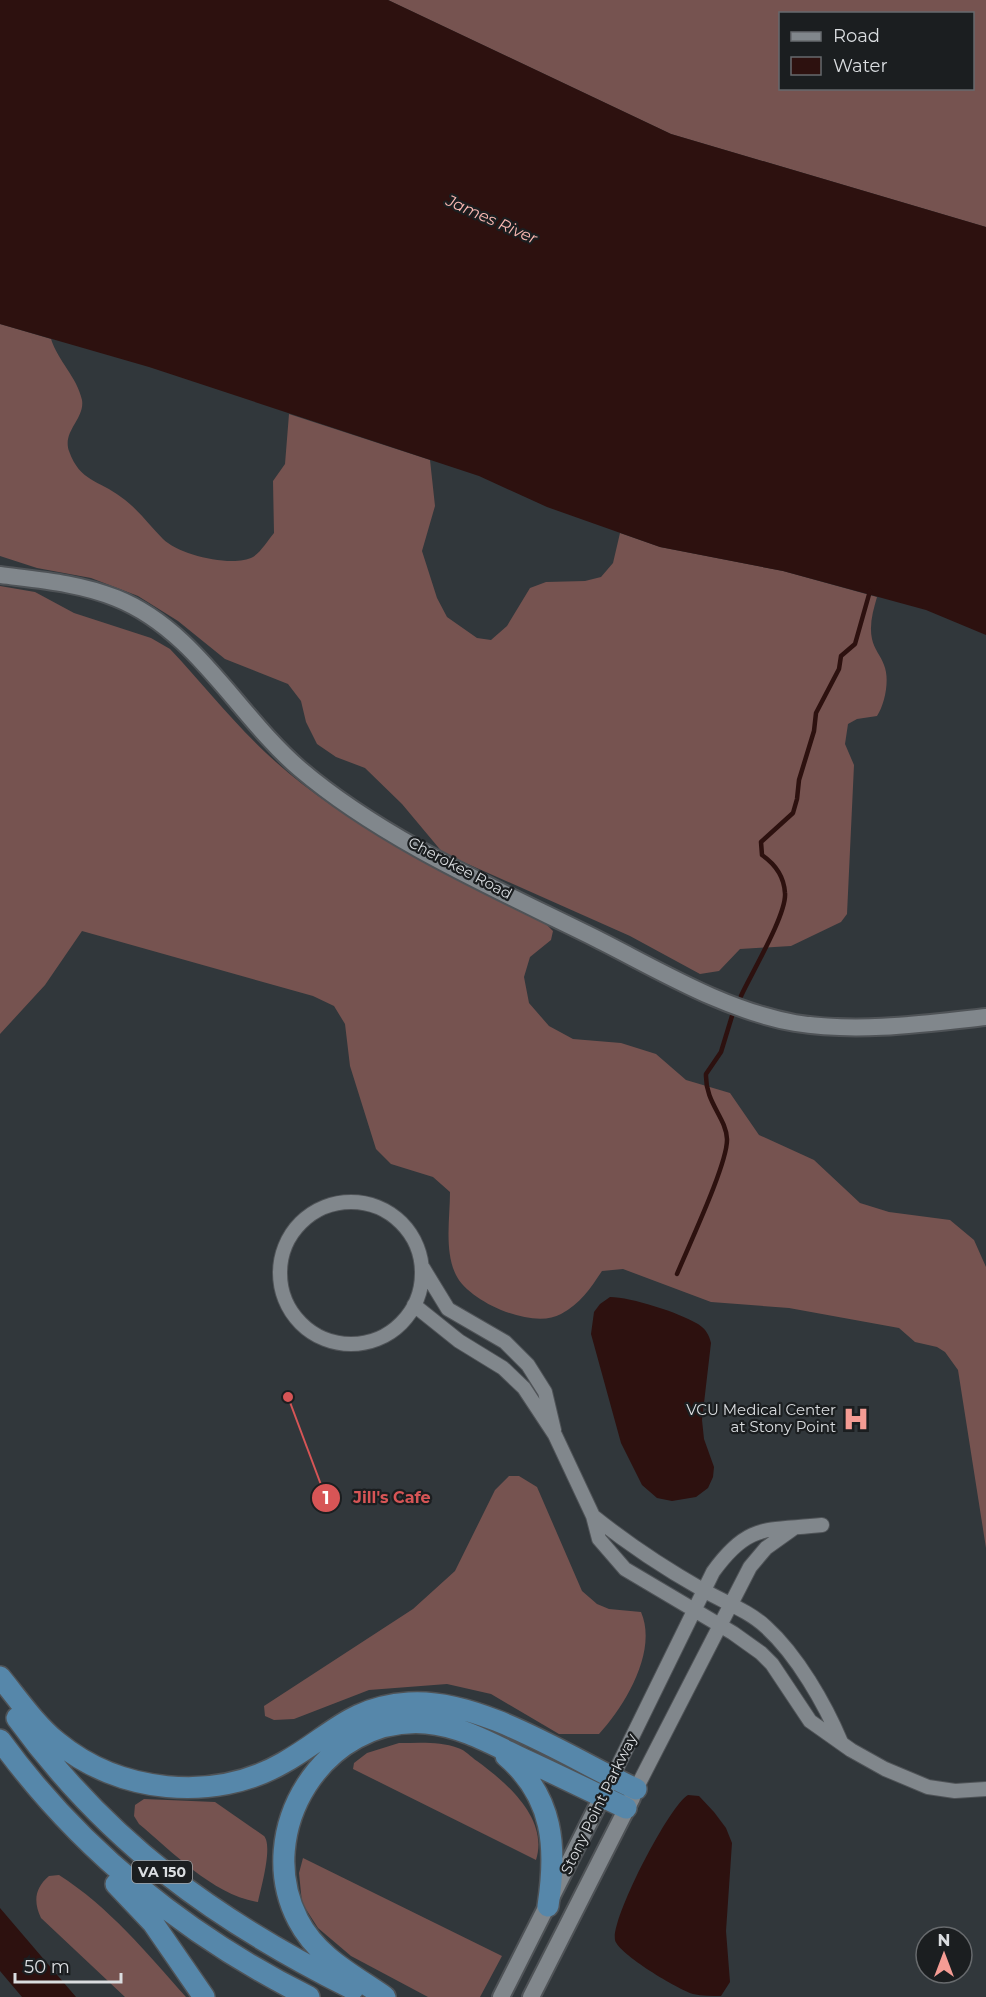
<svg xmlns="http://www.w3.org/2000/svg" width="986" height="1997" viewBox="0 0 986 1997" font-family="Montserrat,sans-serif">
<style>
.forest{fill:#765350;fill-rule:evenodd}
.water{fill:#2d110f}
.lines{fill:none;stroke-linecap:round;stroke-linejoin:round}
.stream{stroke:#2d110f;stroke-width:4.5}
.minor-casing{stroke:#4f5357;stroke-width:16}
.tertiary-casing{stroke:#4f5357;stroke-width:20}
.trunk-casing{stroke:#4f5357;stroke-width:24}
.minor{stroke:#81878c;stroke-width:14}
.tertiary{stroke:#81878c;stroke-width:16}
.trunk{stroke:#5687aa;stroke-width:21}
.labels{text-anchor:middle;stroke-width:4.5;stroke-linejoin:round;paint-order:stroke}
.shield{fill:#1b1e20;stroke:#a1a4a6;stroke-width:1.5}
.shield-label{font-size:14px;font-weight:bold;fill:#dadde0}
.street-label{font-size:15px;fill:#dadde0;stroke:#1b1e20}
.poi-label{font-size:15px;fill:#dadde0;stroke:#1b1e20;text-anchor:end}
.water-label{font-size:16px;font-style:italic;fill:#fab8b2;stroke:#1b1e20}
.leader{fill:none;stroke:#d75556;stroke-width:2}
.callout-dot{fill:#d75556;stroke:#1b1e20;stroke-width:2}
.mark-label{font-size:18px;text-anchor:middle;font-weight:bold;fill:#fff}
.callout-label{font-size:16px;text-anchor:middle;font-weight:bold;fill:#d75556;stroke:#1b1e20;stroke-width:4.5;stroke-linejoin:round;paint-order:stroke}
</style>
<rect width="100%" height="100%" fill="#31373b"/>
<!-- forest -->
<path class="forest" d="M388,0H986V227L671,134ZM780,14H972V88H780Z
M0,324L51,339C58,361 77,377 82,400C85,419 62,431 69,451C80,482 99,480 121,497C138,509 149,525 163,539C179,555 233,568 253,557C261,552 268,540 274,533L273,481L285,464L289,414L430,460L435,506L422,551L437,598L447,617L477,638L491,640L507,626L530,588L546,582L585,581L601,577L613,563L620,533L660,547L783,571L877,597C873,611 869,625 872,639C874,649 881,656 884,665C890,679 885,704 877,716L857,719L848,724L845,744L854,765L847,914L841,922L791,946L740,949L719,971L700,974L630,936L443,853L402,804L365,768L336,757L317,744L306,722L301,701L288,684L225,659L178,621L138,596L91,578L37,568L0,556Z
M0,586L35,592L74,613L151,638L170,649C202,683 232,721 266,753C346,828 451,875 546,924L553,931L551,940L530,957L524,977L529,1003L549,1026L573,1039L621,1043L656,1054L686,1080L730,1093L759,1135L814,1160L860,1203L889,1212L950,1220L974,1240L986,1267V1548L958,1370L945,1352L937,1347L915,1342L899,1328L789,1308L711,1302L623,1269L602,1271C590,1289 580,1304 561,1314C533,1330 469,1302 456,1275C444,1251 450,1217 450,1192L433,1177L391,1164L376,1149L350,1066L345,1024L334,1006L313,996L82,931L45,985L0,1034Z
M509,1476H519L537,1487L582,1591L597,1604L609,1609L641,1612C658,1651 625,1706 599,1734H559L491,1694L447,1684L369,1690L294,1719L274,1720L265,1716L264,1706L413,1609L455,1571L495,1490Z
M399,1743C418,1743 440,1741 458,1748C465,1750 471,1757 477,1761C507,1783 549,1819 536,1860L353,1769L354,1763L367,1753Z
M144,1799L215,1802L264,1836C273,1846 261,1888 258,1902C213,1895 173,1852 139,1824L134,1816L135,1805Z
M303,1858L502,1956L480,1997H428L351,1956L318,1928L302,1903L299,1873Z
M59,1875C108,1906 148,1954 186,1997H125L41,1918C33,1901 35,1888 49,1876Z"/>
<!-- water -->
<path class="water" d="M0,0H388L671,134L986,227V635L926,610L783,571L660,547L547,507L479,476L149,367L0,324Z
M610,1297C631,1297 680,1313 698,1324C706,1329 709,1335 711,1343L702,1420L704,1439L714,1467L713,1477L708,1488L696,1497L672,1501L657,1498L642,1485L621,1443L591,1334L594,1312L600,1304Z
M688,1795L699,1796L714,1812L726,1828L732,1843L726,1931L730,1982L721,1996C712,1996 702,1996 693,1994C679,1990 618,1954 615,1940C611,1918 669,1806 688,1795Z
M0,1908L76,1997H22L0,1971Z"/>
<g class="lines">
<!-- stream -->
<path class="stream" d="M741,996C751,974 787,914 785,893C784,876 775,864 762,855L761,842L793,813L797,799L799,780L814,731L816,713L839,669L841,656L855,644L870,591
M677,1274C688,1247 728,1163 727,1139C726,1117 705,1103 706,1074L721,1052L732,1016"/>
<!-- minor casing -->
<g class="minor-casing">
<path id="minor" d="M280 1273a71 71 0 1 1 142 0a71 71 0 1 1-142 0Z
M423,1268L448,1309L505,1342L528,1365L545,1392L554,1430
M414,1305L459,1341L503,1368L524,1388L555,1435L593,1516L599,1539L625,1569L733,1633L761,1653L772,1664L810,1721L851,1750L885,1769L928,1787L955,1791L986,1789
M593,1516C628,1544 664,1568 703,1590C724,1602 749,1611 766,1627C797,1655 825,1704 841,1742
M612,1778L713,1572C749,1522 767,1531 822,1525
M636,1789L750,1567L766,1548L794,1528"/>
</g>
<!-- tertiary casing -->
<g class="tertiary-casing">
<path id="tertiary" d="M0,575C39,580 79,583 116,598C196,630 237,715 300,769C382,839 496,889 593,937C657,969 723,1010 795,1023C857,1033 923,1024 986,1017
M501,1997L607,1787
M531,1997L632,1798"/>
</g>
<!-- trunk casing -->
<g class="trunk-casing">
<path id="trunk" d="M0,1677C18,1699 35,1724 57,1742C119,1793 213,1803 283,1763C330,1737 349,1707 409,1703C481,1698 571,1759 636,1789
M17,1718C108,1843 215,1920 353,1989
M0,1740C80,1850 187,1936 309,1997
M506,1756C554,1797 557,1848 548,1906
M116,1884L153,1923L204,1997
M385,1997C352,1974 317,1957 298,1920C252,1831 324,1715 426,1723C461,1726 492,1744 523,1759C558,1775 592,1792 626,1808"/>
</g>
<!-- minor -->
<use href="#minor" class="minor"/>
<!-- tertiary -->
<use href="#tertiary" class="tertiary"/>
<!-- trunk -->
<use href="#trunk" class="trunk"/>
</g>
<!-- icons -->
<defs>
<g id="hospital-bare" transform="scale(2.07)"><path d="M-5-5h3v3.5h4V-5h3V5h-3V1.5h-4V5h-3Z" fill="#f59c94" stroke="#1b1e20" stroke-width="2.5" paint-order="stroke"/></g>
</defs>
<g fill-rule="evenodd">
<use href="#hospital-bare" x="856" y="1419"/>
</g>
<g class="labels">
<!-- shield labels -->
<rect class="shield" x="132" y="1861" width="60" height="22" rx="4.5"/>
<g class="shield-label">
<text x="162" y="1877">VA 150</text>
</g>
<!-- street labels -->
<g class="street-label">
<text transform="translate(460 868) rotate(28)" y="5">Cherokee Road</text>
<text transform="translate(599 1804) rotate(-64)" y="5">Stony Point Parkway</text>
</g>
<!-- poi labels -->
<g class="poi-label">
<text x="836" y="1415">VCU Medical Center<tspan x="836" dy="17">at Stony Point</tspan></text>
</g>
<!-- water labels -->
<g class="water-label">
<text transform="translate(492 219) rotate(24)" y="6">James River</text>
</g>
</g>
<!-- callouts -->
<path class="leader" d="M288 1397L326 1498"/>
<g class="callout-dot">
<circle cx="288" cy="1397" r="6"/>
<circle cx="326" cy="1498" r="15"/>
</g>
<g class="mark-label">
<text x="326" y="1504">1</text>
</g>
<g class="callout-label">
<text x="392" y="1503">Jill's Cafe</text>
</g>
<!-- legend -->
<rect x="779" y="12" width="195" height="78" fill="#1b1e20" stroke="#676a6d" stroke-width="1.5"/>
<rect x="791" y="32" width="30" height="9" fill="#81878c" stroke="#676a6d" stroke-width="1.5"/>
<text x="833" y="42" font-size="18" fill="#dadde0">Road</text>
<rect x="791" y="57" width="30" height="18" fill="#2d110f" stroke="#676a6d" stroke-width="1.5"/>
<text x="833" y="72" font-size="18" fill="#dadde0">Water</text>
<!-- north arrow -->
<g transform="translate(944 1955)"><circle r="28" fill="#1b1e20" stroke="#676a6d" stroke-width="1.5"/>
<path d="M0-4.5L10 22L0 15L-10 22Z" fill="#f59c94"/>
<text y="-9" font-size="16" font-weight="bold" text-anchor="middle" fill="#dadde0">N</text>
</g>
<!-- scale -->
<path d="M15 1973v9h106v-9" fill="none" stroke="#dadde0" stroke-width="3"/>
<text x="24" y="1973" font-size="18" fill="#dadde0" stroke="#1b1e20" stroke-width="4.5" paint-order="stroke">50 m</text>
</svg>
